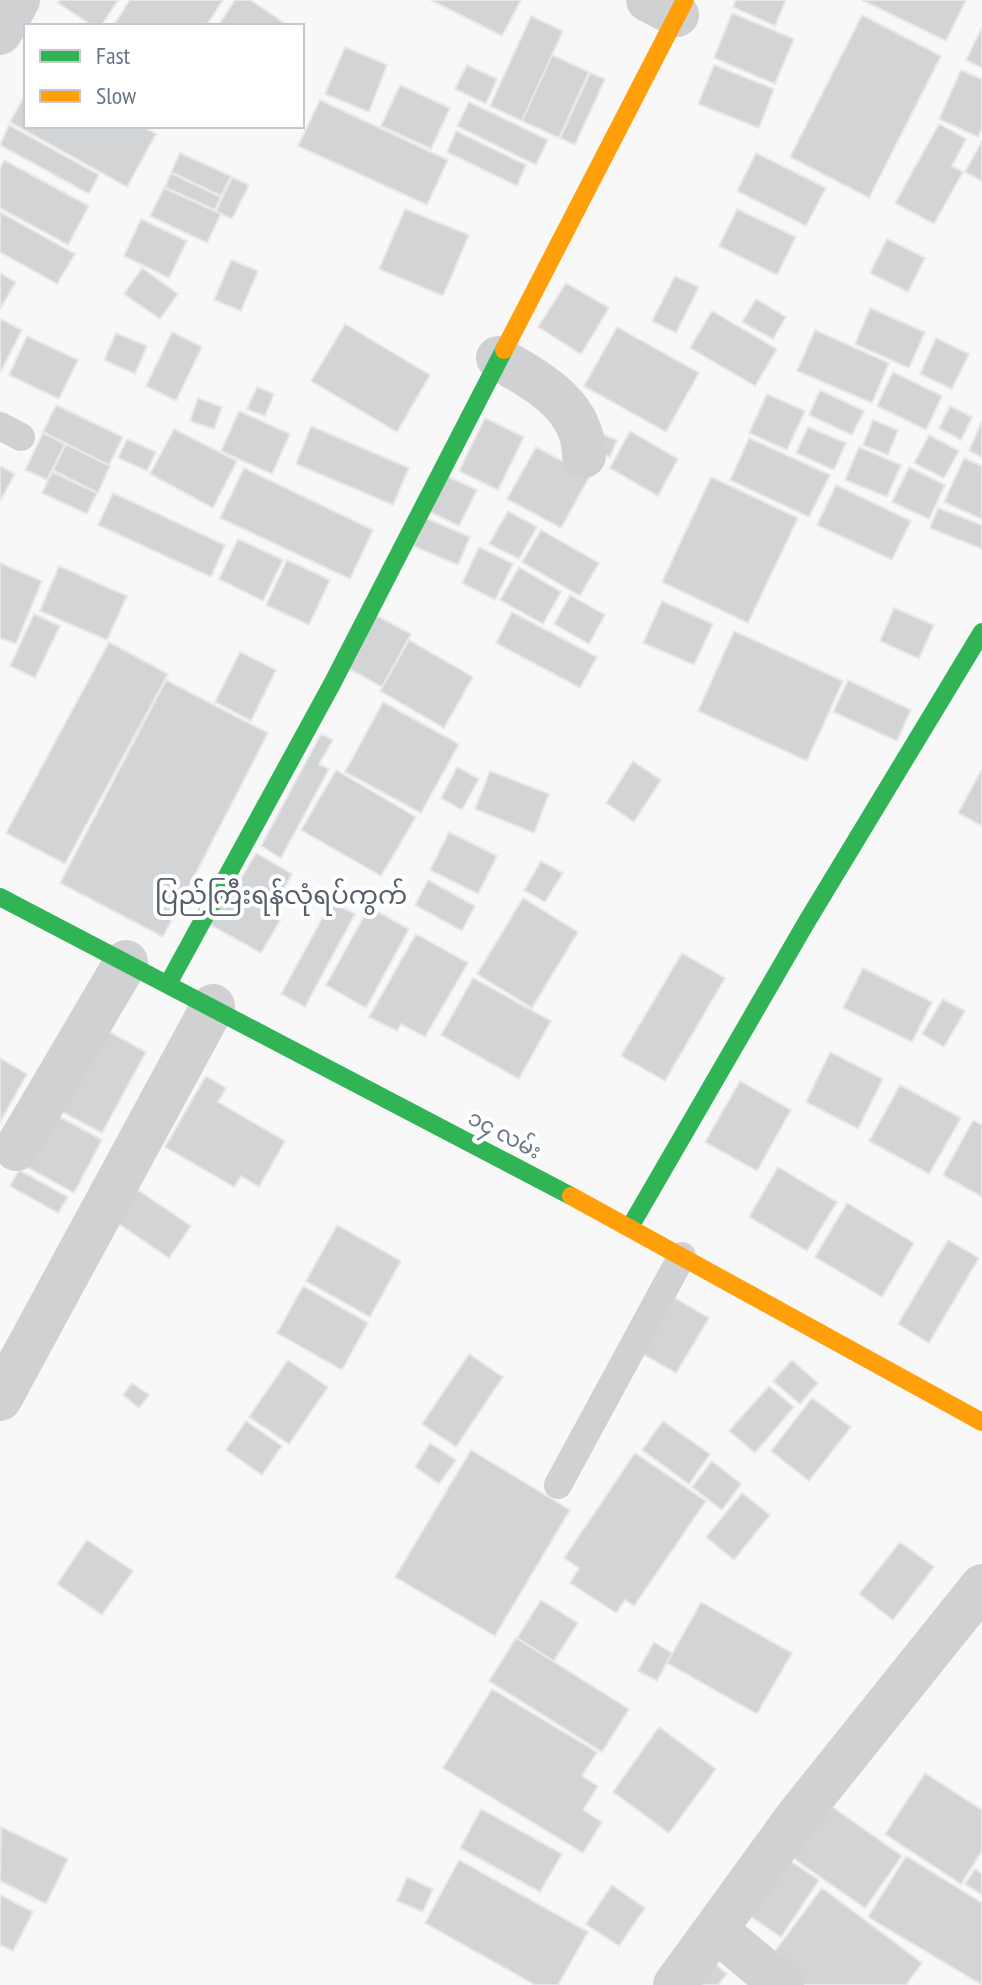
<svg xmlns="http://www.w3.org/2000/svg" width="982" height="1985" viewBox="0 0 982 1985" font-family="'PT Sans Narrow','Noto Sans Myanmar',sans-serif">
<style>
.building{fill:#d3d4d5;stroke:#e8e8e8;stroke-width:2}
.lines{fill:none;stroke-linecap:round;stroke-linejoin:round}
.lane{stroke:#d0d1d3;stroke-width:28}
.street{stroke:#d0d1d3;stroke-width:44}
.fast{stroke:#30b455;stroke-width:18}
.slow{stroke:#ff9f0a;stroke-width:18}
.labels{text-anchor:middle;stroke-width:8;stroke-linejoin:round;paint-order:stroke}
.street-label{font-size:22px;fill:#687588;stroke:#fff}
.quarter-label{font-size:26px;fill:#565f6d;stroke:#fff}
</style>
<rect width="100%" height="100%" fill="#f8f8f8"/>
<!-- building -->
<path class="building" d="M60,0H118L101,26H93L58,3Z
M130,0H223L206,26H113Z
M235,0H250L286,24L218,26Z
M431,0H521L502,36Z
M736,0H786L775,26L733,7Z
M862,0H966L946,41Z
M732,13L794,39L775,84L714,58Z
M862,15L941,56L869,198L790,157Z
M531,16L563,31L522,121L490,106Z
M982,27V68L966,60Z
M345,47L387,65L369,112L325,94Z
M552,55L589,72L559,138L522,121Z
M467,65L497,79L486,104L455,89Z
M714,65L774,89L759,128L698,104Z
M961,70L982,79V128L978,137L939,119Z
M590,73L605,79L575,145L560,138Z
M400,85L450,108L431,149L381,126Z
M26,93V126H142L156,134L127,187L10,122Z
M320,100L448,160L427,205L298,146Z
M469,102L548,140L536,165L457,126Z
M939,124L966,139L952,166L963,172L934,224L895,203Z
M9,125L99,175L89,194L0,145Z
M456,131L526,165L517,186L447,152Z
M982,141V181L965,172Z
M180,153L231,176L221,196L171,172Z
M756,153L826,188L806,226L737,191Z
M4,160L89,206L68,245L0,208V168Z
M171,173L221,197L215,210L165,187Z
M232,177L249,185L232,219L216,211Z
M164,188L221,214L207,243L150,216Z
M405,209L469,235L443,296L379,269Z
M737,209L796,237L777,275L719,246Z
M0,212L75,254L57,284L0,252Z
M141,219L187,241L169,278L124,256Z
M887,239L925,258L908,292L870,273Z
M231,260L258,271L241,311L214,300Z
M142,268L178,294L160,319L124,294Z
M0,273L16,282L0,309Z
M675,276L699,287L676,333L652,321Z
M566,283L609,308L581,354L538,327Z
M756,299L786,317L773,339L742,322Z
M870,308L925,332L909,368L855,344Z
M712,311L777,349L755,386L690,348Z
M0,319L22,330L0,373Z
M345,324L430,375L397,432L311,381Z
M617,327L699,373L666,432L584,386Z
M815,330L889,363L872,403L797,371Z
M172,332L202,347L176,401L146,386Z
M116,333L147,346L135,374L104,360Z
M27,336L78,360L59,399L9,375Z
M936,338L969,354L952,389L920,374Z
M893,372L942,396L926,430L877,406Z
M257,387L274,394L265,416L247,409Z
M820,390L864,411L852,435L809,415Z
M767,394L805,411L787,450L749,433Z
M198,398L222,407L214,429L190,421Z
M56,405L123,437L109,465L43,432Z
M950,406L972,417L961,440L939,428Z
M239,411L290,434L272,474L221,451Z
M485,418L524,437L498,490L459,471Z
M873,420L898,430L888,455L863,445Z
M982,421V457L969,451Z
M311,426L409,468L393,505L296,464Z
M808,427L846,443L834,470L796,453Z
M174,429L237,461L213,508L150,474Z
M630,431L678,459L658,496L610,468Z
M43,433L65,444L47,480L25,470Z
M599,433L617,440L610,457L592,450Z
M929,435L959,451L944,478L914,463Z
M749,438L830,475L809,517L730,480Z
M127,439L156,452L147,471L118,458Z
M66,444L110,466L98,493L53,470Z
M536,447L590,476L561,528L507,499Z
M859,447L901,465L887,497L845,480Z
M964,458L982,466V519L944,502Z
M0,466L15,474L0,501Z
M909,467L945,485L929,519L892,502Z
M244,468L373,530L350,579L220,518Z
M52,472L97,493L87,514L42,493Z
M445,475L477,490L459,526L428,511Z
M711,477L798,518L748,623L662,582Z
M836,485L911,521L892,560L817,525Z
M113,493L225,545L211,577L98,525Z
M938,508L982,525V549L930,528Z
M508,511L537,527L519,559L489,544Z
M426,518L470,537L458,565L413,546Z
M541,530L599,563L580,596L522,562Z
M238,539L283,560L263,601L219,579Z
M479,547L513,564L495,600L462,583Z
M287,560L330,580L309,625L266,605Z
M0,563L42,581L16,644L0,638Z
M59,566L127,596L107,640L40,611Z
M519,567L561,592L543,624L500,600Z
M570,595L605,615L589,644L554,624Z
M662,601L713,624L694,665L643,643Z
M894,608L934,625L919,659L880,641Z
M512,612L597,657L580,688L496,643Z
M372,613L411,634L382,687L344,666Z
M34,614L60,626L35,678L10,666Z
M734,631L843,681L807,761L698,711Z
M409,640L473,677L444,728L380,691Z
M109,642L168,674L65,864L6,833Z
M240,652L276,670L251,721L215,702Z
M166,680L268,733L163,937L60,883Z
M848,680L911,710L897,741L833,712Z
M383,702L459,744L421,813L345,772Z
M321,734L333,740L319,764L329,769L281,858L261,846Z
M633,761L661,780L634,822L606,803Z
M457,767L479,779L462,810L441,798Z
M982,769V826L958,813Z
M336,770L416,817L381,876L301,830Z
M490,771L549,794L534,833L475,809Z
M449,832L497,856L478,894L430,870Z
M256,853L292,874L272,910L235,889Z
M541,861L563,873L545,902L524,890Z
M428,880L475,906L462,931L415,905Z
M228,890L281,919L261,953L209,924Z
M523,898L578,932L532,1008L477,974Z
M331,902L355,914L305,1007L281,994Z
M369,907L409,929L366,1008L326,985Z
M416,934L468,963L425,1037L401,1024L397,1031L369,1017Z
M682,953L725,978L665,1081L621,1056Z
M863,968L932,1002L912,1042L843,1008Z
M473,978L551,1021L519,1079L441,1035Z
M943,999L965,1011L944,1047L922,1034Z
M97,1025L146,1052L102,1133L53,1107Z
M830,1052L883,1079L858,1129L806,1102Z
M0,1058L27,1074L0,1122Z
M206,1076L226,1088L218,1102L285,1141L259,1187L241,1176L234,1187L165,1147Z
M740,1081L791,1110L757,1171L705,1142Z
M900,1085L961,1118L929,1174L869,1141Z
M49,1111L102,1140L74,1193L20,1163Z
M973,1120L982,1125V1197L943,1175Z
M778,1167L837,1202L807,1251L749,1217Z
M19,1170L68,1197L58,1213L10,1186Z
M138,1190L191,1226L169,1258L116,1222Z
M847,1203L914,1243L882,1297L815,1257Z
M337,1225L401,1261L370,1317L306,1281Z
M948,1240L979,1258L929,1343L898,1324Z
M303,1286L368,1323L342,1370L277,1333Z
M673,1297L709,1318L676,1373L639,1352Z
M469,1354L503,1377L456,1447L422,1424Z
M288,1360L328,1387L289,1444L249,1417Z
M792,1360L818,1383L800,1404L773,1381Z
M132,1383L149,1395L139,1408L123,1395Z
M769,1386L794,1407L755,1453L729,1431Z
M812,1398L851,1427L809,1481L771,1451Z
M246,1421L282,1446L262,1475L226,1450Z
M663,1421L710,1454L689,1484L642,1450Z
M430,1443L456,1460L439,1484L415,1467Z
M471,1450L570,1510L495,1636L395,1577Z
M635,1453L706,1501L634,1606L625,1600L616,1613L570,1583L579,1568L564,1558Z
M712,1461L741,1484L722,1510L692,1487Z
M742,1493L770,1515L734,1560L706,1537Z
M87,1540L133,1571L102,1615L57,1584Z
M900,1542L934,1567L893,1620L859,1594Z
M541,1600L578,1623L554,1661L517,1638Z
M701,1602L792,1653L757,1714L667,1663Z
M516,1638L629,1709L602,1752L489,1681Z
M654,1642L672,1653L657,1681L638,1671Z
M492,1689L597,1752L582,1776L598,1786L583,1810L602,1822L583,1853L443,1768Z
M659,1727L716,1769L669,1833L613,1792Z
M925,1773L982,1810V1851L961,1884L885,1834Z
M827,1803L902,1856L865,1908L790,1856Z
M481,1809L562,1854L540,1892L460,1848Z
M1,1827L68,1859L46,1904L0,1881Z
M780,1854L819,1880L781,1937L741,1910Z
M906,1856L982,1903V1985L868,1917Z
M459,1860L588,1932L558,1985H535L425,1923Z
M975,1869L982,1874V1895L965,1884Z
M407,1877L433,1889L423,1912L397,1901Z
M612,1885L645,1908L619,1946L586,1924Z
M822,1888L922,1963L906,1985H798L767,1962Z
M0,1895L33,1912L13,1951L0,1945Z
M708,1958L727,1974L718,1985H687Z"/>
<g class="lines">
<!-- lane -->
<path class="lane" d="M0,426L21,437
M558,1485L682,1256"/>
<!-- street -->
<path class="street" d="M648,0L677,15
M0,33L18,0
M498,358C537,381 584,405 584,456
M16,1149L126,962
M0,1399L213,1006
M717,1931L782,1985
M675,1985L797,1817L982,1586"/>
<!-- fast -->
<path class="fast" d="M0,897L571,1196
M168,984L332,684L504,350
M630,1227L806,923L982,632"/>
<!-- slow -->
<path class="slow" d="M504,350L685,0
M571,1196L982,1422"/>
</g>
<g class="labels">
<!-- street labels -->
<g class="street-label">
<text transform="translate(505 1134) rotate(28)" y="8">၁၄ လမ်း</text>
</g>
<!-- quarter labels -->
<g class="quarter-label">
<text x="281" y="904">ပြည်ကြီးရန်လုံရပ်ကွက်</text>
</g>
</g>
<!-- legend -->
<rect x="24" y="24" width="280" height="104" fill="#ffffff" stroke="#c3c8cf" stroke-width="2"/>
<rect x="40" y="50" width="40" height="12" fill="#30b455" stroke="#c3c8cf" stroke-width="2"/>
<text x="96" y="64" font-size="24" fill="#687588">Fast</text>
<rect x="40" y="90" width="40" height="12" fill="#ff9f0a" stroke="#c3c8cf" stroke-width="2"/>
<text x="96" y="104" font-size="24" fill="#687588">Slow</text>
</svg>
